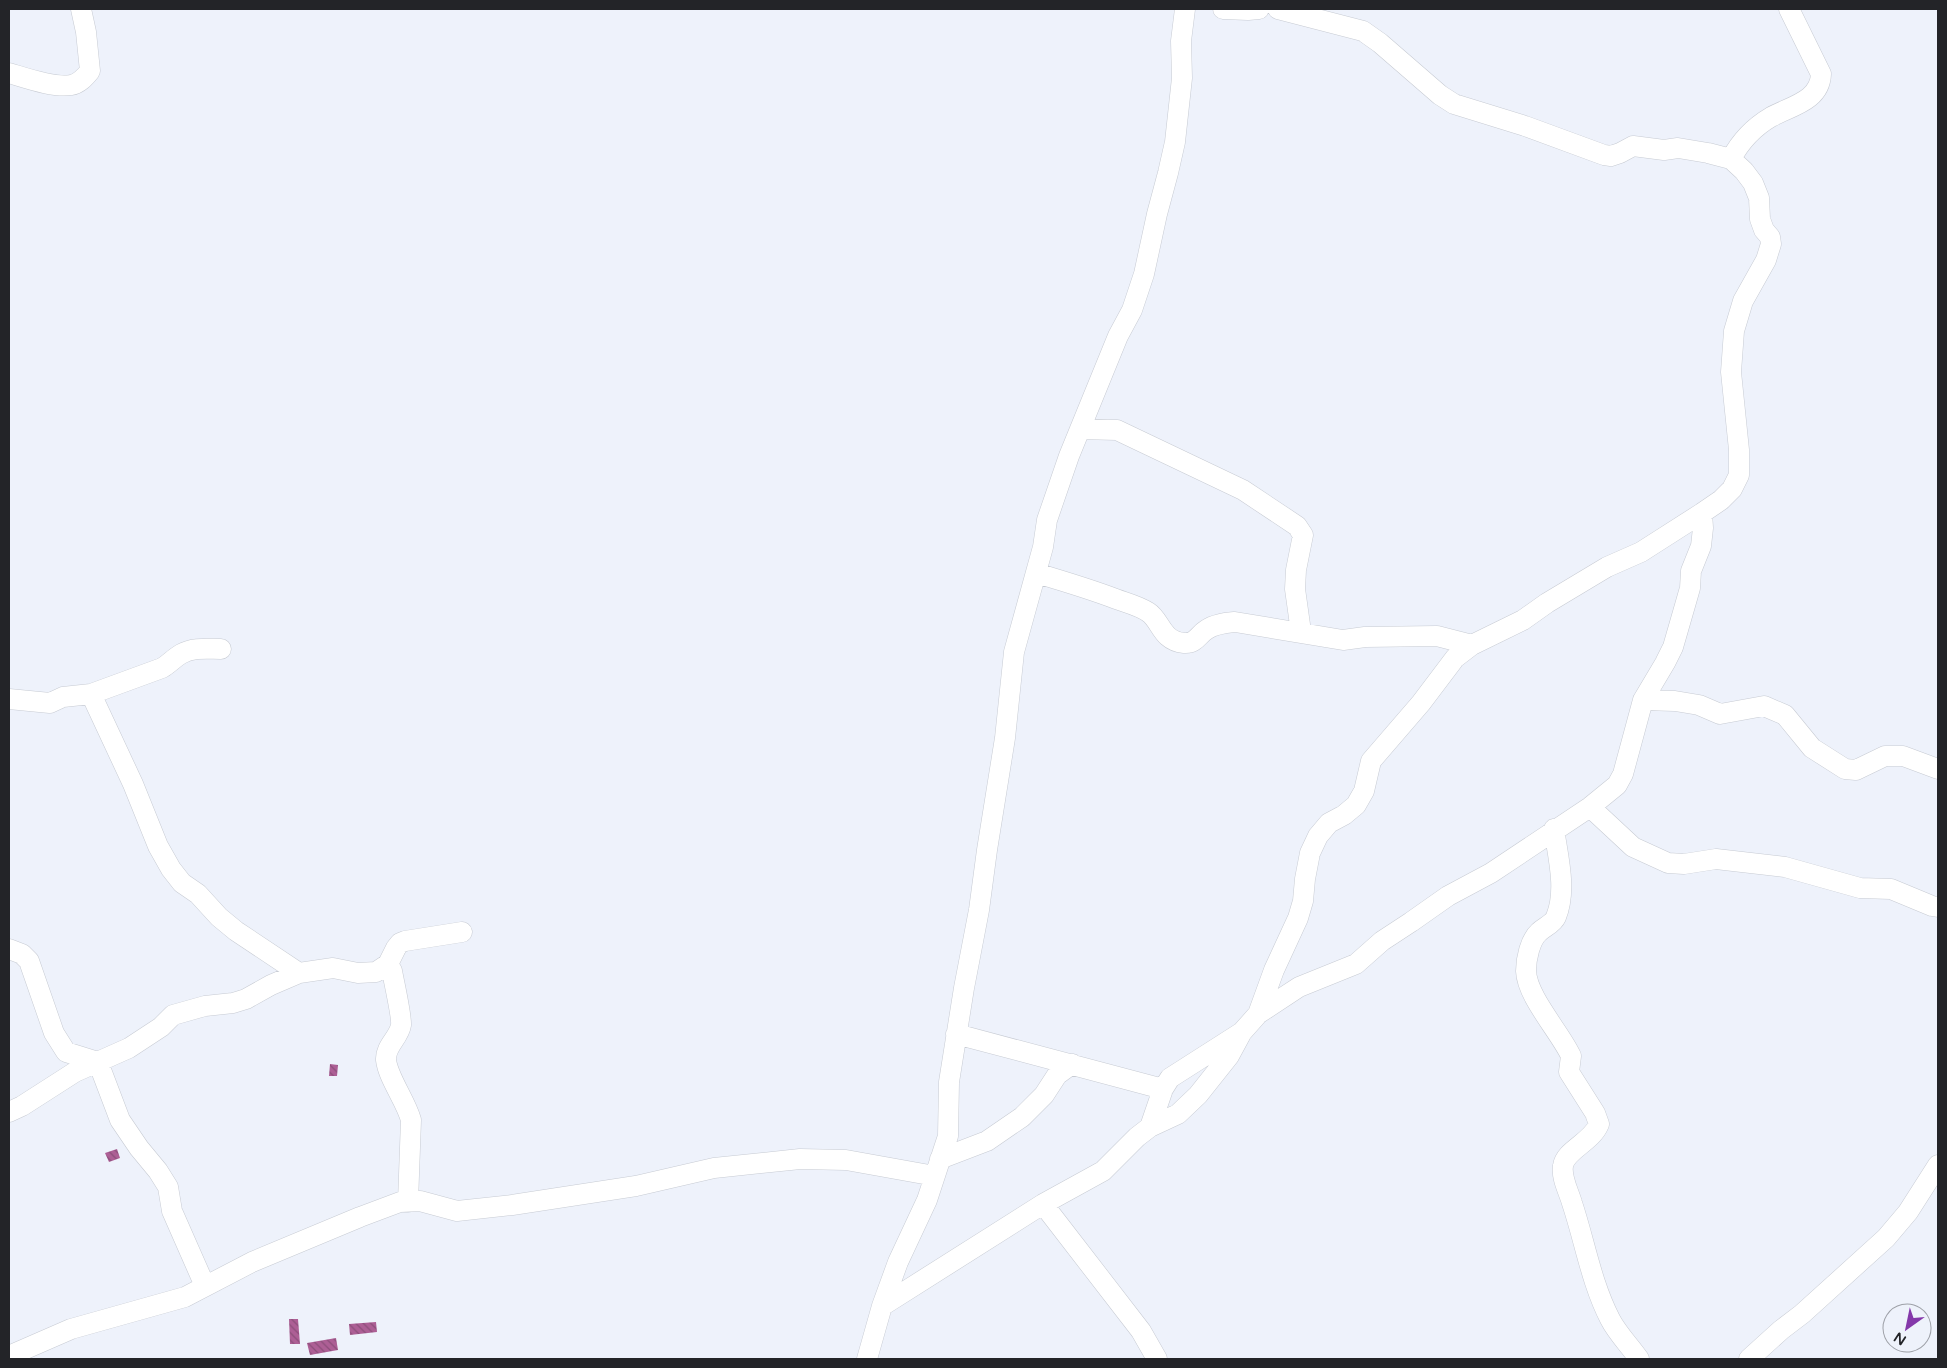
<svg xmlns="http://www.w3.org/2000/svg" width="1947" height="1368" viewBox="0 0 1947 1368" font-family="'Varela Round',sans-serif">
<style>
.building{fill:url(#building-back-hatch)}
.lines{fill:none;stroke-linecap:round;stroke-linejoin:round}
.minor-casing{stroke:#c7cbd3;stroke-width:21}
.minor{stroke:#fff;stroke-width:20}
</style>
<defs>
<pattern id="building-back-hatch" width="6" height="6" patternUnits="userSpaceOnUse" patternTransform="scale(1.25)"><rect width="6" height="6" fill="#ad5f95"/><path d="M-1 5l2 2M0 0l6 6M5-1l2 2" fill="none" stroke="#8c4e7a"/></pattern>
</defs>
<rect width="100%" height="100%" fill="#eef2fb"/>
<!-- building -->
<path class="building" d="M330,1064L338,1065L337,1076H329Z
M117,1149L120,1158L109,1162L105,1153Z
M289,1319H298L300,1344H290Z
M376,1322L377,1332L350,1335L349,1324Z
M336,1338L338,1350L310,1355L307,1343Z"/>
<g class="lines">
<!-- minor casing -->
<g class="minor-casing">
<path id="minor" d="M1223,9L1248,10L1259,9
M9,73C26,78 54,88 71,85C79,84 85,77 90,71L86,32L81,9
M1731,159C1740,142 1754,127 1771,117C1791,106 1820,101 1821,74L1789,9
M1080,429L1117,430L1243,490L1297,526L1303,535L1296,570L1295,589L1301,632
M1036,573C1063,581 1090,589 1116,599C1127,603 1139,606 1148,612C1161,620 1161,641 1184,643C1196,644 1198,635 1206,630C1214,624 1225,623 1235,622L1343,640L1365,637L1437,636L1472,645
M91,694L133,784L158,846L171,869L182,883L198,894L219,917L236,931L299,973
M9,699L50,703L63,697L91,694L162,668C169,664 174,658 181,654C193,647 208,649 221,649
M1643,700L1675,701L1699,705L1720,714L1764,706L1785,715L1812,748L1845,769L1856,770L1885,756H1903L1938,769
M1590,807L1633,847L1668,863L1684,864L1716,859L1785,867L1860,888L1891,889L1932,906L1938,907
M1554,829C1558,857 1567,890 1556,917C1553,924 1544,927 1539,932C1530,940 1526,959 1526,971C1527,997 1560,1032 1571,1056L1569,1072L1595,1113L1599,1124C1591,1143 1565,1150 1563,1166C1561,1178 1569,1192 1572,1203C1585,1242 1591,1282 1610,1319C1617,1333 1630,1346 1639,1359
M9,949L22,954L29,961L54,1033L66,1052L98,1062L120,1120L139,1148L158,1171L168,1187L172,1211L205,1286
M388,964L392,971C394,982 402,1017 401,1025C399,1038 385,1046 386,1060C388,1078 406,1101 411,1120L408,1202
M1258,1014L1274,970L1298,918L1303,901L1305,879L1310,853L1318,836L1329,823L1344,815L1356,805L1364,791L1371,761L1421,703L1455,658L1472,645L1523,620L1547,603L1607,567L1641,552L1702,513
M956,1034L1163,1089
M9,1112L22,1106L75,1072L129,1048L161,1027L173,1015L205,1006L233,1003L246,999L271,985L299,973L333,968L358,973L376,972L388,964L396,948L400,943L405,941L462,932
M1150,1127L1178,1114L1198,1095L1229,1056L1242,1032
M940,1159L987,1141L1022,1117L1044,1095L1057,1075L1072,1064
M1043,1204L1141,1331L1157,1359
M882,1306L1043,1204L1103,1171L1137,1137L1150,1127L1163,1089L1170,1078L1242,1032L1258,1014L1299,987L1356,964L1382,941L1411,922L1448,896L1491,873L1590,807L1617,785L1623,774L1643,700L1665,663L1673,647L1686,602L1690,588L1691,571L1701,546L1703,528L1702,513L1721,500L1732,489L1739,475V450L1731,372L1734,331L1743,301L1766,260L1771,244L1770,237L1764,230L1760,219L1759,198L1753,183L1744,171L1731,159L1708,153L1678,148L1664,150L1633,146L1620,153L1611,156L1604,155L1525,126L1454,104L1440,95L1380,43L1363,31L1278,9
M9,1356L71,1329L185,1297L252,1262L360,1217L400,1202L420,1201L457,1211L512,1205L636,1186L714,1168L800,1159L846,1160L935,1176
M867,1359L882,1306L898,1262L927,1200L948,1136L949,1082L964,988L979,910L987,850L1005,738L1014,652L1043,547L1047,520L1069,456L1118,336L1132,310L1144,274L1157,214L1168,173L1175,142L1182,78L1181,41L1185,9
M1749,1359L1781,1330L1802,1314L1886,1238L1908,1212L1938,1165"/>
</g>
<!-- minor -->
<use href="#minor" class="minor"/>
</g>
<!-- border -->
<rect width="1947" height="1368" fill="none" stroke="#232428" stroke-width="20"/>
<!-- north arrow -->
<g transform="translate(1907 1328) rotate(213)"><circle r="24" fill="#eef2fb" stroke="#9da0a7"/>
<path d="M0-4L9 19L0 12L-9 19Z" fill="#8438aa"/>
<text y="-8" font-size="14" font-weight="bold" text-anchor="middle" fill="#232428">N</text>
</g>
</svg>
